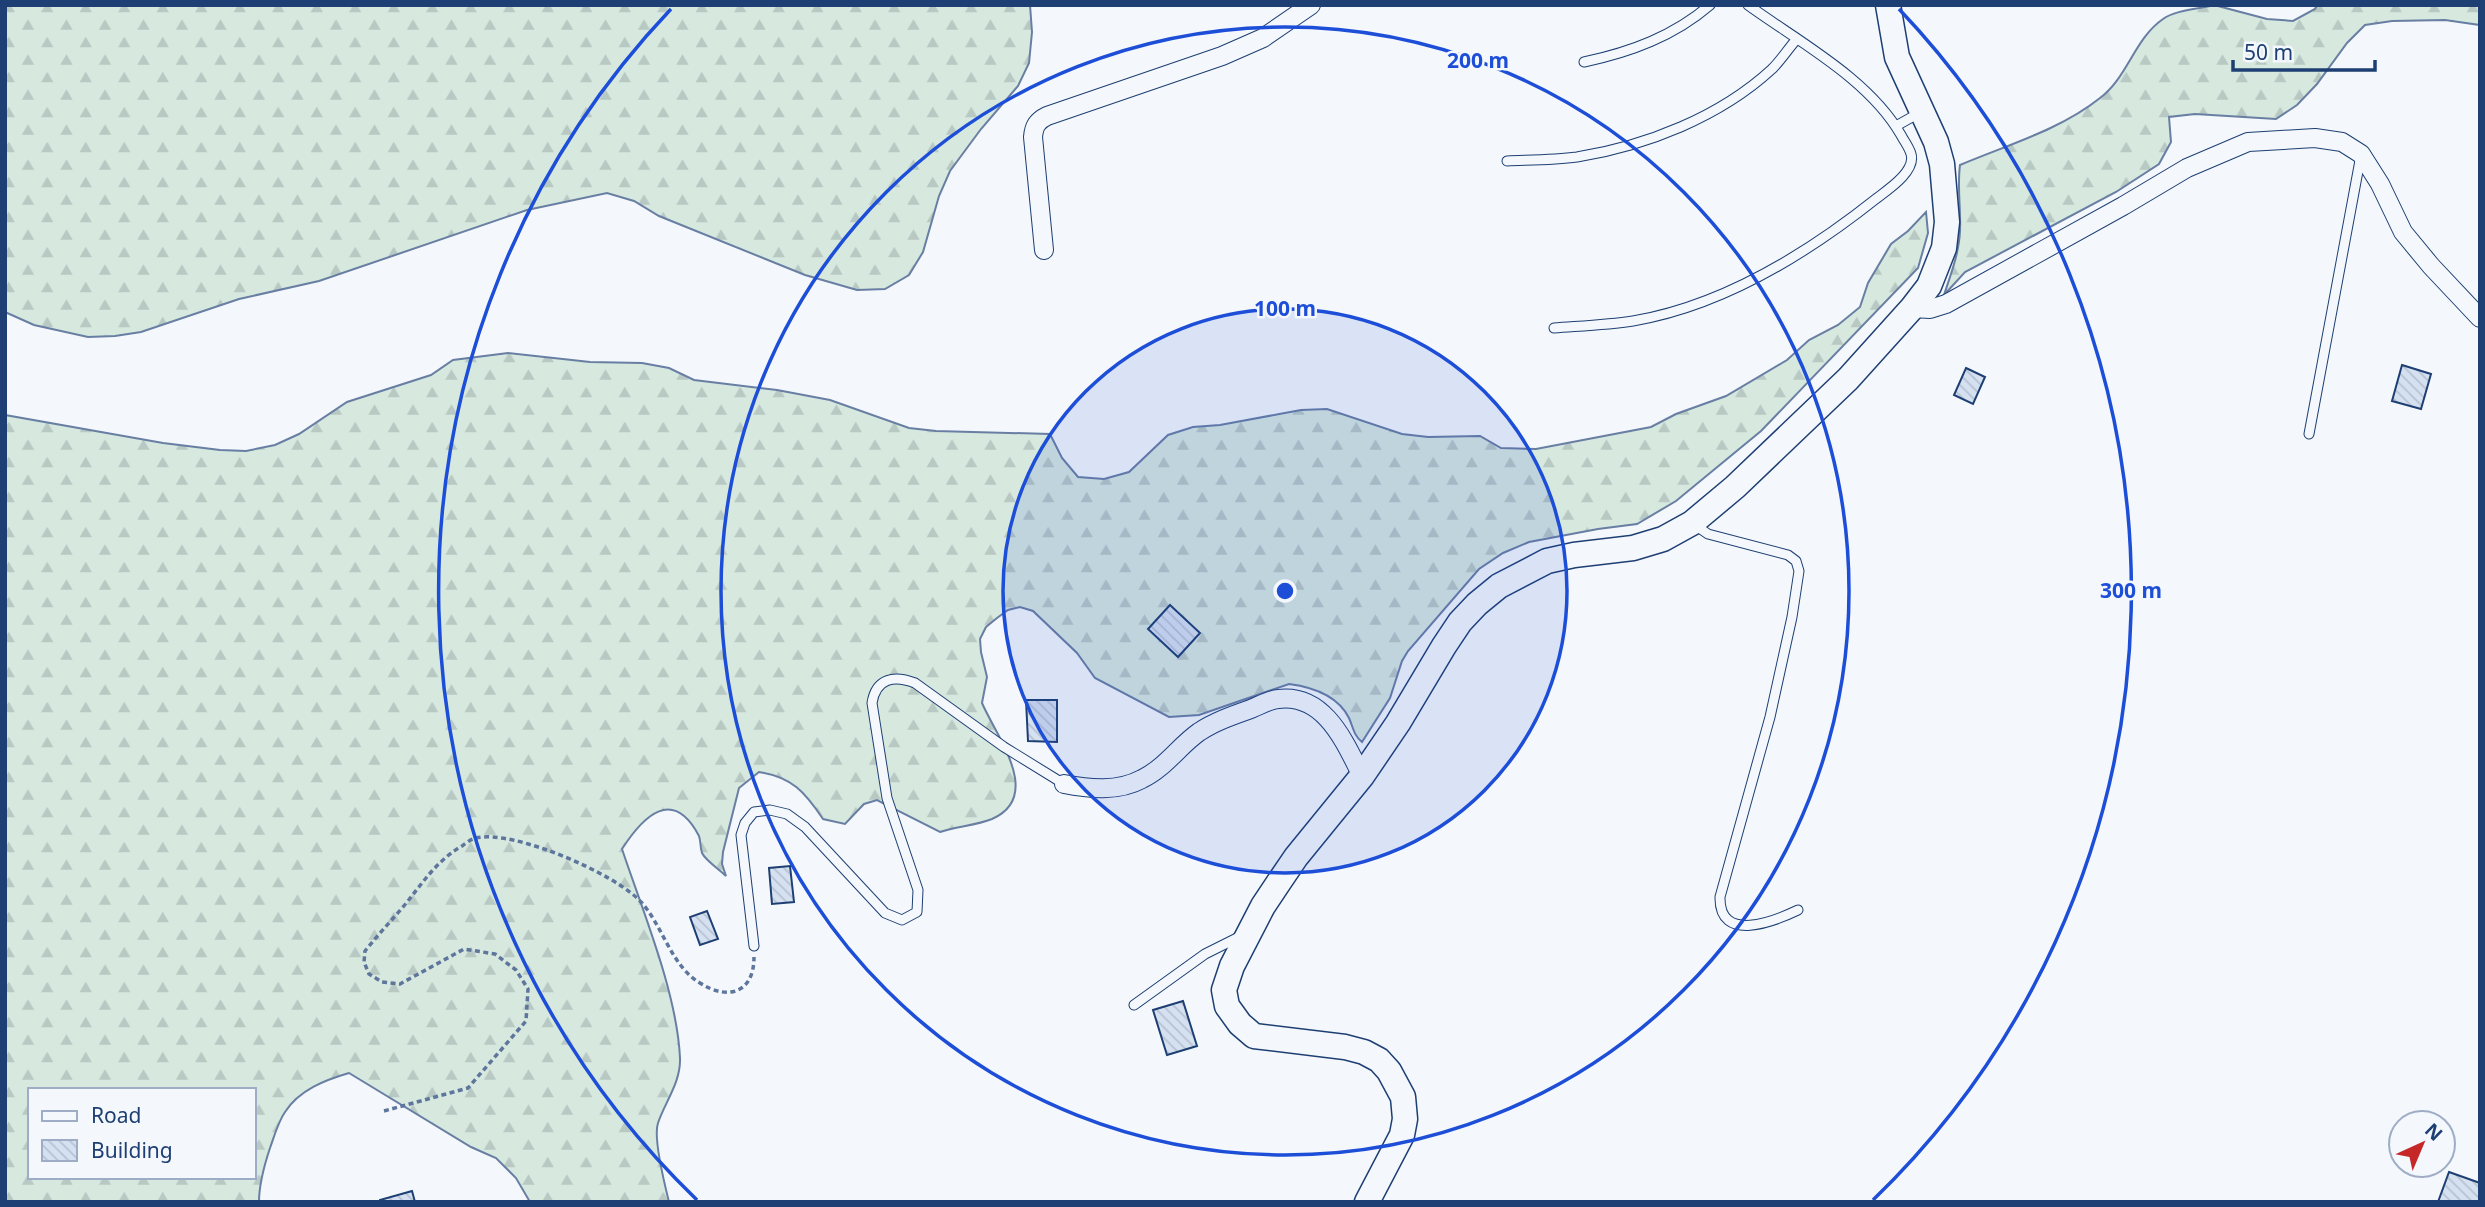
<svg xmlns="http://www.w3.org/2000/svg" width="2485" height="1207" viewBox="0 0 2485 1207" font-family="'Noto Sans',sans-serif">
<style>
.forest{fill:url(#forest-firs);stroke:#687fa3;stroke-width:2;fill-rule:evenodd}
.building{fill:url(#building-back-hatch);stroke:#1d3f73;stroke-width:2}
.lines{fill:none;stroke-linecap:round;stroke-linejoin:round}
.lane-casing{stroke:#1d3f73;stroke-width:11}
.street-casing{stroke:#1d3f73;stroke-width:20}
.secondary-casing{stroke:#1d3f73;stroke-width:27}
.path{stroke:#5e769c;stroke-width:3.5;stroke-dasharray:5 3.5;stroke-linecap:butt}
.lane{stroke:#f4f7fb;stroke-width:9}
.street{stroke:#f4f7fb;stroke-width:18}
.secondary{stroke:#f4f7fb;stroke-width:24}
.ring{fill:none;stroke:#1d4ed8;stroke-width:3.5}
.centre{fill:#1d4ed8;stroke:#f4f7fb;stroke-width:3.5}
.ring-label{font-size:21px;text-anchor:middle;font-weight:bold;fill:#1d4ed8;stroke:#f4f7fb;stroke-width:5;stroke-linejoin:round;paint-order:stroke}
</style>
<defs>
<pattern id="forest-firs" width="22" height="20" patternUnits="userSpaceOnUse" patternTransform="scale(1.75)"><rect width="22" height="20" fill="#d7e8df"/><path d="M5 1l3.5 6h-7zM16 11l3.5 6h-7z" fill="#b8c8c3"/></pattern>
<pattern id="building-back-hatch" width="6" height="6" patternUnits="userSpaceOnUse" patternTransform="scale(1.75)"><rect width="6" height="6" fill="#d5e0f0"/><path d="M-1 5l2 2M0 0l6 6M5-1l2 2" fill="none" stroke="#b6c1d1"/></pattern>
</defs>
<rect width="100%" height="100%" fill="#f4f7fb"/>
<!-- forest -->
<path class="forest" d="M5,5H1030L1032,32L1029,63L1018,86L981,129L950,171L939,196L923,252L909,275L885,289L857,290L805,275L659,216L634,201L607,193L527,210L319,281L239,299L141,332L115,336L88,337L34,325L5,312Z
M2214,5L2267,19L2293,21L2315,9L2317,5H2480V25L2445,20L2392,21L2365,25L2347,43L2317,84L2297,105L2276,119L2195,114L2169,117L2171,142L2159,164L2116,192L1965,272L1944,295C1951,274 1959,253 1960,231C1961,209 1957,187 1960,165C2007,145 2060,130 2100,98C2128,77 2134,39 2163,19C2175,10 2199,9 2214,5Z
M1926,212L1928,233L1918,268L1761,431L1676,501L1637,524L1598,529L1529,542L1503,553L1479,569L1408,651L1402,661L1390,698L1362,742C1354,736 1353,727 1349,718C1338,696 1312,687 1289,684L1199,715L1169,717L1095,678L1077,653L1033,611L1020,607L1008,610L997,618L986,627L980,639L981,652L987,677L982,703C996,736 1044,796 992,819C975,826 956,826 940,832L877,800L864,804L845,824L823,819C805,792 792,777 759,772L739,788L723,852L722,864L726,876C719,869 706,861 702,853C700,847 701,842 699,836C673,787 644,815 622,849C643,912 677,993 680,1058C681,1082 665,1102 658,1123C653,1137 665,1186 669,1202H530L516,1178L496,1158L471,1147L349,1073C325,1080 299,1090 285,1112C278,1122 274,1137 270,1148C264,1166 259,1183 259,1202H5V415L163,443L220,450L246,451L275,445L299,434L347,402L431,375L453,360L508,353L590,362L642,363L669,368L694,380L777,390L830,400L909,428L936,431L1050,434L1062,458L1078,477L1104,479L1129,472L1168,435L1193,427L1220,425L1301,410L1327,409L1402,434L1428,437L1480,436L1501,448L1536,449L1651,427L1676,414L1726,396L1787,360L1809,340L1838,325L1860,307L1868,283L1891,244L1908,231ZM30,1090H254V1177H30Z"/>
<!-- building -->
<path class="building" d="M2402,365L2431,374L2421,409L2392,401Z
M1966,368L1985,377L1973,404L1954,395Z
M1170,605L1200,633L1178,657L1148,629Z
M1026,700H1057V742L1028,741Z
M790,866L794,902L772,904L769,868Z
M707,911L718,939L700,945L690,917Z
M1183,1001L1197,1046L1167,1055L1153,1010Z
M2449,1172L2480,1183L2479,1202H2438Z
M412,1191L415,1202H380V1200Z"/>
<g class="lines">
<!-- lane casing -->
<g class="lane-casing">
<path id="lane" d="M1584,62C1631,52 1674,36 1710,5
M1896,126L1921,112
M1507,161C1530,160 1554,160 1577,157C1646,146 1720,117 1772,69C1781,60 1788,49 1796,40
M1554,328C1580,326 1607,325 1633,321C1722,306 1808,253 1877,198C1889,189 1916,171 1911,154C1909,147 1904,141 1901,135C1869,79 1799,42 1748,5
M2309,434L2361,155
M1695,525L1708,534L1788,555L1796,561L1799,571L1792,617L1770,717L1720,897C1719,944 1775,921 1798,910
M754,946L741,835L745,823L754,812L770,810L787,814L805,827L885,913L902,920L917,912L918,890L887,798L872,703C876,678 894,675 915,683L1004,747L1064,784
M1134,1005L1205,954L1241,936"/>
</g>
<!-- street casing -->
<g class="street-casing">
<path id="street" d="M1044,250L1033,137C1034,126 1037,121 1047,116L1222,56L1263,38L1311,5
M1912,308L1930,309L1946,304L2123,206L2187,168L2248,142L2315,138L2342,142L2361,154L2380,184L2403,232L2431,266L2480,318
M1064,784C1089,789 1118,792 1142,779C1165,768 1179,746 1199,732C1214,722 1231,716 1248,710C1257,707 1268,700 1278,699C1325,693 1345,743 1362,776"/>
</g>
<!-- secondary casing -->
<g class="secondary-casing">
<path id="secondary" d="M1367,1202L1402,1135L1405,1119L1403,1097L1389,1071L1379,1060L1364,1052L1345,1047L1254,1036L1240,1024L1227,1006L1224,990L1232,966L1263,906L1279,882L1296,857L1362,776L1398,723L1444,646L1460,622L1477,604L1499,586L1547,561L1574,555L1633,548L1663,539L1692,523L1735,487L1848,379L1912,308L1929,286L1944,248L1947,222L1942,164L1936,142L1897,57L1888,5"/>
</g>
<!-- path -->
<path class="path" d="M384,1111L468,1088L526,1021L528,989L516,970L495,954L464,949L400,984L382,982L369,974L364,962L365,951C377,936 390,922 403,907C422,884 436,861 462,846C466,843 471,839 476,838C513,829 616,874 641,902C663,926 671,966 700,983C728,1001 754,993 754,957"/>
<!-- lane -->
<use href="#lane" class="lane"/>
<!-- street -->
<use href="#street" class="street"/>
<!-- secondary -->
<use href="#secondary" class="secondary"/>
</g>
<!-- distance rings -->
<circle cx="1285" cy="591" r="282" fill="#1d4ed8" fill-opacity=".12"/>
<g class="ring">
<circle cx="1285" cy="591" r="282"/>
<circle cx="1285" cy="591" r="564"/>
<path d="M697 1200A846 846 0 0 1 671 9M1899 9A846 846 0 0 1 1873 1200"/>
</g>
<circle cx="1285" cy="591" r="10" class="centre"/>
<g class="ring-label">
<text x="1478" y="68">200 m</text>
<text x="1285" y="316">100 m</text>
<text x="2131" y="598">300 m</text>
</g>
<!-- border -->
<rect width="2485" height="1207" fill="none" stroke="#1d3f73" stroke-width="14"/>
<!-- legend -->
<rect x="28" y="1088" width="228" height="91" fill="#f4f7fb" stroke="#9eadc5" stroke-width="2"/>
<rect x="42" y="1111" width="35" height="10" fill="#f4f7fb" stroke="#9eadc5" stroke-width="2"/>
<text x="91" y="1123" font-size="21" fill="#1d3f73">Road</text>
<rect x="42" y="1140" width="35" height="21" fill="url(#building-back-hatch)" stroke="#9eadc5" stroke-width="2"/>
<text x="91" y="1158" font-size="21" fill="#1d3f73">Building</text>
<!-- north arrow -->
<g transform="translate(2422 1144) rotate(44)"><circle r="33" fill="#f4f7fb" stroke="#9eadc5" stroke-width="2"/>
<path d="M0-5L12 26L0 18L-12 26Z" fill="#c62828"/>
<text y="-10" font-size="19" font-weight="bold" text-anchor="middle" fill="#1d3f73">N</text>
</g>
<!-- scale -->
<path d="M2233 60v10h142v-10" fill="none" stroke="#1d3f73" stroke-width="3.5"/>
<text x="2244" y="60" font-size="21" fill="#1d3f73" stroke="#f4f7fb" stroke-width="5" paint-order="stroke">50 m</text>
</svg>
